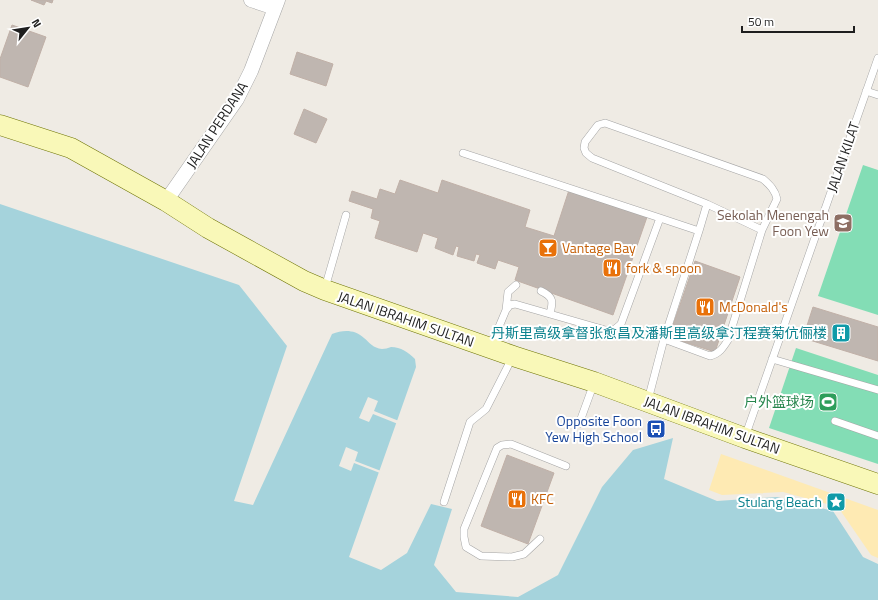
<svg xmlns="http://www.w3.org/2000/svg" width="878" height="600" viewBox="0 0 878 600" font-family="'Titillium Web','Noto Sans SC',sans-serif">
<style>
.sand{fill:#feeab3}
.pitch{fill:#83ddb5}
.water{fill:#a5d3dc}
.pier{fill:#efebe4}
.building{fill:#bfb6b0;stroke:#c0b0a7}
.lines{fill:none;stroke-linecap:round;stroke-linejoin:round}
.lane-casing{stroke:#a5a5a5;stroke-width:8}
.street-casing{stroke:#a5a5a5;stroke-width:15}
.secondary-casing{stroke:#6e7406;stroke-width:21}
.lane{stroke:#fff;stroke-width:7}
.street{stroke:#fff;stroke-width:14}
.secondary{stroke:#f9f8b8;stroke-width:20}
.labels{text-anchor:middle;stroke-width:4;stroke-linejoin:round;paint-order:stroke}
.street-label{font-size:14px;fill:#1e1e1e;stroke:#fff}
.education-label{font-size:14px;fill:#785e54;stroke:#fff;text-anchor:end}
.food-label{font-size:14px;fill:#c56008;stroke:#fff;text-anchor:start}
.culture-label{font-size:14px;fill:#0d838f;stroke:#fff;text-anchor:end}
.leisure-label{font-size:14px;fill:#27864d;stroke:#fff;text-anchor:end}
.transit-label{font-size:14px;fill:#164399;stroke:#fff;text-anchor:end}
</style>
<rect width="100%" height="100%" fill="#efebe4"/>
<!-- sand -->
<path class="sand" d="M721,454L878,510V558L871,555L838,507L783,492L722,495L709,490Z"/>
<!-- pitch -->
<path class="pitch" d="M863,165L878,170V315L818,296Z
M796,348L878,375V464L769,428Z"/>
<!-- water -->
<path class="water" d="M0,204L239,285L287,346L234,501L253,505L332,334C343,330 354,329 364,338C370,343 373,348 382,349C385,349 388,348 391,347C401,347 408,352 415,359L416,367L349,557L381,570L407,553L431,504L452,509L434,565L456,592L518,597L558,575L602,487L633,450L673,438L664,479L717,501L777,497L833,511L863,557L878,564V600H0Z"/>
<!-- pier -->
<path class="pier" d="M368,397L378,401L374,411L399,421L398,424L373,414L369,422L359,418Z
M346,447L358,452L355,461L381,471L380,473L354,463L351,471L339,466Z"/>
<!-- building -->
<path class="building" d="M31,0H53L52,3L46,1L44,5Z
M12,25L46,37L28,87L0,77V59Z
M297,52L333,64L326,86L290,74Z
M304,109L327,119L316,143L294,134Z
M400,180L438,193L442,180L530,210L525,227L554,236L569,190L647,217L613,315L515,280L519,267L498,260L495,269L477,263L480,255L476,254L474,261L457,256L459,247L456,246L453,255L435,248L438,238L423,233L417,252L375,238L380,221L371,218L373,209L349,201L352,191L377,199L380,189L395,194Z
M695,261L740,277L715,352L669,337Z
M813,307L878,327V361L803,338Z
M507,455L554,473L528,544L481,526Z"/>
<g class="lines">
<!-- lane casing -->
<g class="lane-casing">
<path id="lane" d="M866,91L878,95
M463,153L660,218L621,324L615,329L609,331L515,304L510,305L506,310
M699,231L707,204
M325,288L346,215
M541,291C554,297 553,302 550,314
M664,339L710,356C719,354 723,348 728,340L762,230L777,199C775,190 770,185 763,179L605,123L598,125L585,142L584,148L586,153L592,158L707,204L762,230
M490,348L506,310L508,292L516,285
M772,359L878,390
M648,400L664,339L699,231L660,218
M835,421L878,436
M579,424L594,383
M745,437L878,58
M444,502L470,422L486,409L512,358
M540,539L524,554L512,557L481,556L466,547L464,537V529L497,448L502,445L511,444L566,466"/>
</g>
<!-- street casing -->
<g class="street-casing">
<path id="street" d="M251,0L275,8
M166,201L237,99L251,71L278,0"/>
</g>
<!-- secondary casing -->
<g class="secondary-casing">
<path id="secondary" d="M0,125L71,148L166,201L208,228L246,249L304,281L325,290L513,356L594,382L745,438L878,484"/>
</g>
<!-- lane -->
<use href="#lane" class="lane"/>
<!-- street -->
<use href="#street" class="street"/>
<!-- secondary -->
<use href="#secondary" class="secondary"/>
</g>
<!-- icons -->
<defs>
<g id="school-square" transform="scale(1)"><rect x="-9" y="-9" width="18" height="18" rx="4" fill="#8d6e63" stroke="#fff"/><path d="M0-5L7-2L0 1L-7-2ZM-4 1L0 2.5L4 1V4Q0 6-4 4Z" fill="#fff"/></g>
<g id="bar-square" transform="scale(1)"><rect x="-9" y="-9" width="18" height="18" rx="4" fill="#e8710a" stroke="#fff"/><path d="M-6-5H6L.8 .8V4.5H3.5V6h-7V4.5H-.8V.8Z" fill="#fff"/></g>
<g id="restaurant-square" transform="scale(1)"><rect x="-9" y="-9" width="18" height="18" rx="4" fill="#e8710a" stroke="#fff"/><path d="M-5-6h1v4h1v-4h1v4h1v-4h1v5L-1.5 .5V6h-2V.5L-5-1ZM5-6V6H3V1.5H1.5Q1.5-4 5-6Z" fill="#fff"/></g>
<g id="building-square" transform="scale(1)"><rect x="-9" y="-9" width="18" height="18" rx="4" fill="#0f9aa8" stroke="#fff"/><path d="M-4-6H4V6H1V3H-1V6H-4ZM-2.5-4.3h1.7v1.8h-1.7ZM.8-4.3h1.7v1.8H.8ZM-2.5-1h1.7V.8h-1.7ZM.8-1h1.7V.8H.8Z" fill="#fff"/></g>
<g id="stadium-square" transform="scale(1)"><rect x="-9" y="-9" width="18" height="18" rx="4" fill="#2e9e5b" stroke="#fff"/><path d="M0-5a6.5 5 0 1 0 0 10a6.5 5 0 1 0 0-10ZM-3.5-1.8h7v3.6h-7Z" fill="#fff"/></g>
<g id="bus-square" transform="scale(1)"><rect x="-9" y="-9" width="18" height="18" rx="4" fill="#1a4fb4" stroke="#fff"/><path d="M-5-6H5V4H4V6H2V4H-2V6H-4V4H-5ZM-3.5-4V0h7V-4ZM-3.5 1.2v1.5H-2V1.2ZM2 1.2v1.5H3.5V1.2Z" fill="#fff"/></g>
<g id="sight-square" transform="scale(1)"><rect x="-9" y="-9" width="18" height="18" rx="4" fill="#0f9aa8" stroke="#fff"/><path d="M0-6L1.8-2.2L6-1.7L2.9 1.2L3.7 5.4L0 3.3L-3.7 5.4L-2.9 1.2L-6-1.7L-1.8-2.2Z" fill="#fff"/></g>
</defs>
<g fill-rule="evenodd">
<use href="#school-square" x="843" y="223"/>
<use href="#bar-square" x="548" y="248"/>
<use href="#restaurant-square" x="612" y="268"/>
<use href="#restaurant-square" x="705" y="307"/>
<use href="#building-square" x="841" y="333"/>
<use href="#stadium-square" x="828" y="402"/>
<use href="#bus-square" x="656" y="429"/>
<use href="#restaurant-square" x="517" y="499"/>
<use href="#sight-square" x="836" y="502"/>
</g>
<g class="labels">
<!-- street labels -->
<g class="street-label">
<text transform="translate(217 125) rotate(-57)" y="5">JALAN PERDANA</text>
<text transform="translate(843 157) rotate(-71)" y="5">JALAN KILAT</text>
<text transform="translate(406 319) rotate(19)" y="5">JALAN IBRAHIM SULTAN</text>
<text transform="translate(712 425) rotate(20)" y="5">JALAN IBRAHIM SULTAN</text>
</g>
<!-- education labels -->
<g class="education-label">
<text x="829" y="220">Sekolah Menengah<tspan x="829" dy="16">Foon Yew</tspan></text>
</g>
<!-- food labels -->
<g class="food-label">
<text x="562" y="253">Vantage Bay</text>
<text x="626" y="273">fork &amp; spoon</text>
<text x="719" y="312">McDonald's</text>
<text x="531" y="504">KFC</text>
</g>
<!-- culture labels -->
<g class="culture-label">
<text x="827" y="338">丹斯里高级拿督张愈昌及潘斯里高级拿汀程赛菊伉俪楼</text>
<text x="822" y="507">Stulang Beach</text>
</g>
<!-- leisure labels -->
<g class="leisure-label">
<text x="814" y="407">户外篮球场</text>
</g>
<!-- transit labels -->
<g class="transit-label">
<text x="642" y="426">Opposite Foon<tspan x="642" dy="16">Yew High School</tspan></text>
</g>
</g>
<!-- north arrow -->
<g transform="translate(28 28) rotate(60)" stroke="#ffffff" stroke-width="3" paint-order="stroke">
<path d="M0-3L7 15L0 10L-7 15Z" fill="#1e1e1e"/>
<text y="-6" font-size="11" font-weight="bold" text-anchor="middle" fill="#1e1e1e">N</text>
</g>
<!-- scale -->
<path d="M742 26v6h112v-6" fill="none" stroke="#1e1e1e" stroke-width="2"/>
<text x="748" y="26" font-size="12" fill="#1e1e1e" stroke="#ffffff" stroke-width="3" paint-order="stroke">50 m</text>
</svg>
